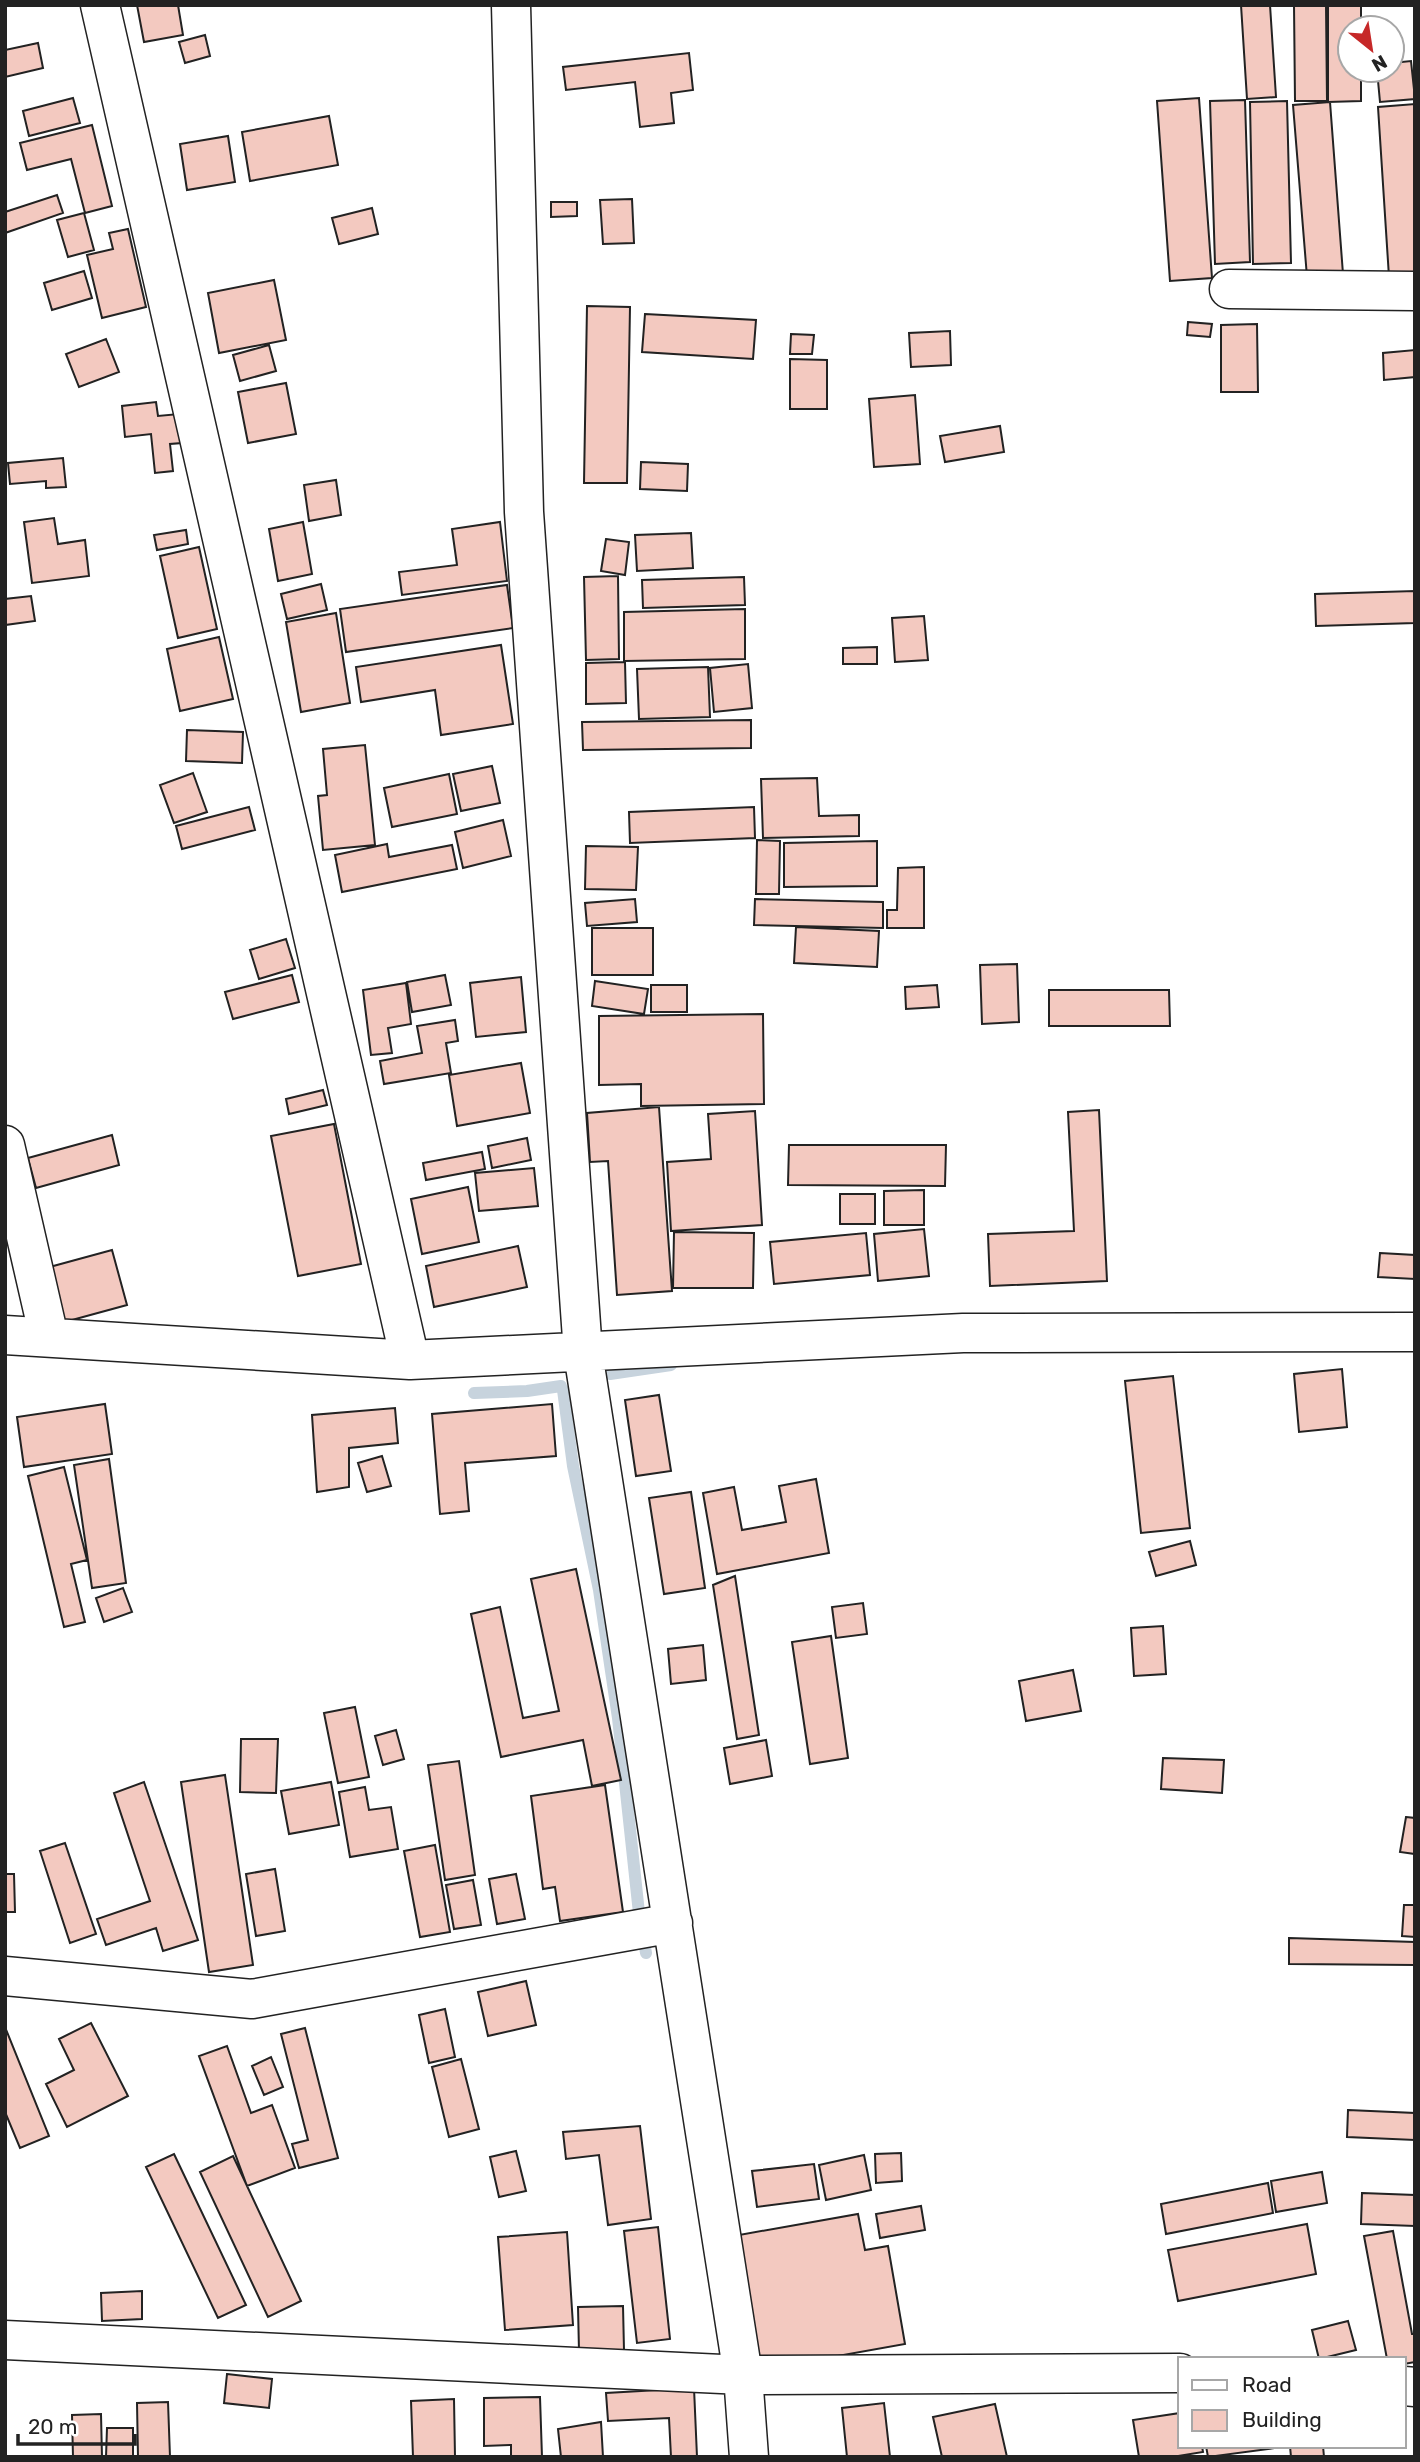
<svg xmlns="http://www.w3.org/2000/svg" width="1420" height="2462" viewBox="0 0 1420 2462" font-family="Rubik,sans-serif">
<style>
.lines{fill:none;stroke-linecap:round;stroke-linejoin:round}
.stream{stroke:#c7d3dd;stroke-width:12}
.building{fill:#f3c9c0;stroke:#222;stroke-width:2}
.minor-casing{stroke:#222;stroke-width:41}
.minor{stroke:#fff;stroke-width:38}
</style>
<rect width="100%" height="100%" fill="#fff"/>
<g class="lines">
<!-- stream -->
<path class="stream" d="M610,1374L671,1365
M563,1390L573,1466L599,1590L618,1718L639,1913L646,1953
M474,1393L527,1391L561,1386"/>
</g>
<!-- building -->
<path class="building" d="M137,5H178L183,35L144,42Z
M1241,5H1270L1276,97L1247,99Z
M1294,5H1326L1327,101H1295Z
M1328,5H1361V28H1350V70H1361V101L1328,102Z
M205,35L210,56L185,63L179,42Z
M38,43L43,68L5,77V50Z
M689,53L693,90L671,93L674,123L640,127L635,82L566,90L563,67Z
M1411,61L1415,99L1380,102L1377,70H1392V63Z
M73,98L80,123L29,136L23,111Z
M1199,98L1212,278L1170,281L1157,101Z
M1245,100L1250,262L1215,264L1210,101Z
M1287,101L1291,263L1253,264L1250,102Z
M1330,102L1343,274L1307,277L1293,105Z
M1415,104V276L1389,277L1378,107Z
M329,116L338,165L250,181L242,132Z
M92,125L112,206L85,213L71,159L27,170L20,143Z
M228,136L235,182L187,190L180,144Z
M57,195L63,213L5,233V212Z
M632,199L634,243L603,244L600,200Z
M551,202H577V216L551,217Z
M372,208L378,234L339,244L332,218Z
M84,213L94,250L68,257L57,220Z
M128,229L146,307L102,318L87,255L113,249L109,233Z
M84,271L92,298L52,310L44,283Z
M274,280L286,340L219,353L208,293Z
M587,306L630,307L627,483H584Z
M645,314L756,320L753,359L642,352Z
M1188,322L1212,324L1210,337L1187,335Z
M1257,324L1258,392H1221V325Z
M950,331L951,365L911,367L909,333Z
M791,334L814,335L812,354H790Z
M106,339L119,372L79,387L66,354Z
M269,345L276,371L240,381L233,355Z
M1415,350V377L1384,380L1383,353Z
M790,359L827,360V409H790Z
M286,383L296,434L248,443L238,392Z
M915,395L920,464L874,467L869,399Z
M156,402L158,416L179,414L182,443L170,444L173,471L155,473L151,434L125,437L122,406Z
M1000,426L1004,452L945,462L940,436Z
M63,458L66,487L46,488V481L10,484L8,463Z
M641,462L688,464L687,491L640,489Z
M336,480L341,515L309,521L304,485Z
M54,518L58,544L85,540L89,576L32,583L24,522Z
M303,522L312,574L278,581L269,529Z
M500,522L507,581L402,595L399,572L457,565L452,529Z
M186,530L188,544L157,550L154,535Z
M691,533L693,568L637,571L635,535Z
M606,539L629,542L625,575L601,571Z
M199,547L217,629L178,638L160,556Z
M618,576L619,659L586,660L584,577Z
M744,577L745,605L643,608L642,580Z
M321,584L327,610L287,619L281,594Z
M507,585L513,628L346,652L340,609Z
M1415,591V623L1316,626L1315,594Z
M31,596L35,621L5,625V599Z
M745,609V659L624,661V612Z
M336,613L350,703L301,712L286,622Z
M924,616L928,660L895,662L892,618Z
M219,637L233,699L180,711L167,649Z
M501,645L513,724L441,735L435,690L361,702L356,667Z
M877,647V664H843V648Z
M625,662L626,703L586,704V663Z
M748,664L752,708L714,712L710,668Z
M708,667L710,717L639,719L637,669Z
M751,720V748L583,750L582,722Z
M187,730L243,732L242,763L186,761Z
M365,745L375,845L323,850L318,796L327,795L323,749Z
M492,766L500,803L461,811L453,774Z
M193,773L207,812L174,823L160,785Z
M449,774L457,814L392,827L384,788Z
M817,778L819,816L859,815V836L763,838L761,779Z
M249,807L255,830L182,849L176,826Z
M754,807L755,838L630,843L629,812Z
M503,820L511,856L463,868L455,832Z
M757,840L780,841L779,894H756Z
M877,841V886L784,887V843Z
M387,844L389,857L452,845L457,869L342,892L335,855Z
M586,846L638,847L636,890L585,889Z
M924,867V928H887V910H897L898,868Z
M635,899L637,922L587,926L585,903Z
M755,899L883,902V928L754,925Z
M796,927L879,931L877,967L794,963Z
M592,928H653V975H592Z
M286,939L295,968L259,979L250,950Z
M1017,964L1019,1022L982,1024L980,965Z
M292,975L299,1002L233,1019L225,992Z
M445,975L451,1005L412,1012L407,982Z
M521,977L526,1032L476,1037L470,983Z
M595,981L648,989L644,1014L592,1006Z
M406,983L411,1024L388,1028L392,1053L371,1055L363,990Z
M651,985H687V1012H651Z
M937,985L939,1007L906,1009L905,987Z
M1049,990H1169L1170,1026H1049Z
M763,1014L764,1104L641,1106V1084L599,1085V1016Z
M455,1020L458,1041L446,1043L451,1073L384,1084L380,1061L422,1053L417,1026Z
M521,1063L530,1113L457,1126L449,1075Z
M323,1090L327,1105L289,1114L286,1099Z
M659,1107L672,1291L617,1295L608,1161L590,1162L587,1113Z
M1099,1110L1107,1281L990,1286L988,1234L1074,1231L1068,1112Z
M755,1111L762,1225L671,1231L667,1162L711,1159L708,1114Z
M334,1124L361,1264L298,1276L271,1136Z
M112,1135L119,1165L36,1188L28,1158Z
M527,1138L531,1160L492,1168L488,1146Z
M789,1145H946L945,1186L788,1185Z
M482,1152L485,1169L426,1180L423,1163Z
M534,1168L538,1206L479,1211L475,1173Z
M468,1187L479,1242L422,1254L411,1199Z
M924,1190V1225H884V1191Z
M840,1194H875V1224H840Z
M924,1229L929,1276L878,1281L874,1234Z
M674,1232L754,1233L753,1288H673Z
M866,1233L870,1275L774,1284L770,1242Z
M518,1246L527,1287L434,1307L426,1266Z
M112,1250L127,1305L61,1323L46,1268Z
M1380,1253L1415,1255V1279L1378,1277Z
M1342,1369L1347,1427L1299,1432L1294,1374Z
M1173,1376L1190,1528L1141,1533L1125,1381Z
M659,1395L671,1471L636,1476L625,1400Z
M105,1404L112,1454L24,1467L17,1417Z
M552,1404L556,1456L465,1463L469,1511L440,1514L432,1414Z
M395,1408L398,1443L349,1448V1487L317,1492L312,1415Z
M382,1456L391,1486L367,1492L358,1463Z
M109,1459L126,1583L92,1588L74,1465Z
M64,1467L87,1560L71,1564L85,1622L64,1627L28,1476Z
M816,1479L829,1553L717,1574L703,1493L734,1487L742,1530L786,1522L779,1486Z
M691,1492L705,1588L664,1594L649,1498Z
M1190,1541L1196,1565L1156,1576L1149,1552Z
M576,1569L621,1780L592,1786L583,1740L501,1757L471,1614L500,1607L523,1718L559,1711L531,1579Z
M735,1576L759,1735L737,1739L713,1585Z
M123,1588L132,1612L104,1622L96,1598Z
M863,1603L867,1634L836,1638L832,1607Z
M1163,1626L1166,1674L1134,1676L1131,1628Z
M831,1636L848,1758L810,1764L792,1642Z
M703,1645L706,1680L671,1684L668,1649Z
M1073,1670L1081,1711L1026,1721L1019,1681Z
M355,1707L369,1777L338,1783L324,1713Z
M396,1730L404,1759L383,1765L375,1736Z
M241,1739H278L276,1793L240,1792Z
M766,1740L772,1776L730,1784L724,1748Z
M1163,1758L1224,1760L1222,1793L1161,1789Z
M459,1761L475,1875L445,1880L428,1765Z
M225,1775L253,1965L209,1972L181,1782Z
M144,1782L198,1940L163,1951L156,1928L106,1945L97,1919L150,1901L114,1793Z
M331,1782L339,1825L289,1834L281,1791Z
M605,1785L623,1912L560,1921L555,1887L543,1889L531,1796Z
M365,1787L369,1810L391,1807L398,1849L350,1857L339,1792Z
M1406,1817L1415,1818V1854L1400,1852Z
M65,1843L96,1934L70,1943L40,1851Z
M435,1845L450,1932L420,1937L404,1851Z
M275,1869L285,1931L256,1936L246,1874Z
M5,1874H14L15,1912H5Z
M516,1874L525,1919L497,1924L489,1879Z
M473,1880L481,1925L454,1929L446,1885Z
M1404,1905H1415V1937L1402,1936Z
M1289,1938L1415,1942V1965L1289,1964Z
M526,1981L536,2025L488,2036L478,1992Z
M445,2009L455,2057L429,2063L419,2015Z
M91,2023L128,2096L67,2127L46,2084L74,2070L59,2039Z
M5,2027L49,2136L20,2148L5,2112Z
M305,2028L338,2158L299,2168L292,2144L308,2140L281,2034Z
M227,2046L251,2113L272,2105L295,2168L247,2186L199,2056Z
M271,2057L283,2087L264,2095L252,2066Z
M461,2059L479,2129L449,2137L432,2067Z
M1348,2110L1415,2113V2140L1347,2137Z
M640,2126L651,2219L608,2225L599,2155L566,2159L563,2132Z
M516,2151L526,2191L499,2197L490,2157Z
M901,2153L902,2181L876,2183L875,2154Z
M174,2154L246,2305L218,2318L146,2167Z
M864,2155L871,2190L826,2200L819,2165Z
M233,2156L301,2301L268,2317L200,2172Z
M814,2164L819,2199L757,2207L752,2171Z
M1322,2172L1327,2203L1276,2212L1271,2181Z
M1268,2183L1273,2213L1166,2234L1161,2204Z
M1362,2193L1415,2195V2226L1361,2224Z
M921,2206L925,2230L880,2238L876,2214Z
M858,2214L865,2250L888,2246L905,2344L759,2370L739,2235Z
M1307,2224L1316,2274L1178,2301L1168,2250Z
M658,2227L670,2339L637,2343L624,2231Z
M1393,2231L1412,2334H1415V2362L1404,2364V2359H1387L1364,2236Z
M567,2232L573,2325L505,2330L498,2237Z
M142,2291V2319L102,2321L101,2293Z
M623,2306L624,2350L579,2351L578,2307Z
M1348,2321L1356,2350L1319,2359L1312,2330Z
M227,2374L272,2379L269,2408L224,2403Z
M694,2388L697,2457H671L669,2418L608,2421L606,2393Z
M540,2397L542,2457H511V2445L484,2446V2398Z
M454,2399L455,2457H413L411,2401Z
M168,2402L170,2457H138L137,2403Z
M884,2403L890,2457H847L842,2408Z
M995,2404L1007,2457H942L933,2417Z
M1180,2413V2446H1202L1203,2452L1172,2457H1139L1133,2420Z
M101,2414L102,2457H73L72,2415Z
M601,2422L603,2457H561L558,2429Z
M107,2428H133V2457H106Z
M1206,2446H1275V2448L1208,2457Z
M1290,2446H1323L1324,2457H1291Z"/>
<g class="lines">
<!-- minor casing -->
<g class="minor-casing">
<path id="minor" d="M100,5L410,1360
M511,5L524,512L583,1353L743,2375L749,2457
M1229,289L1415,291
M5,1145L49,1337
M5,1335L410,1360L963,1333L1415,1332
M5,1976L252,1999L673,1923
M5,2340L743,2375L1180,2373
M1404,2386L1415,2387"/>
</g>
<!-- minor -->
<use href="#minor" class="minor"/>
</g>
<!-- border -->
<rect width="1420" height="2462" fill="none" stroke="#222222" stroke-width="14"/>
<!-- legend -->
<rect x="1178" y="2357" width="228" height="91" fill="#ffffff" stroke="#a7a7a7" stroke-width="2"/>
<rect x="1192" y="2380" width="35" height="10" fill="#ffffff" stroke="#a7a7a7" stroke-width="2"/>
<text x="1242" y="2392" font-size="21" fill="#222222">Road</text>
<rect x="1192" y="2410" width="35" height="21" fill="#f3c9c0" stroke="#a7a7a7" stroke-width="2"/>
<text x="1242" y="2427" font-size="21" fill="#222222">Building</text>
<!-- north arrow -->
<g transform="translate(1371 49) rotate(150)"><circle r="33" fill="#ffffff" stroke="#a7a7a7" stroke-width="2"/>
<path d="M0-5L12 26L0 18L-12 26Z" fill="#c62828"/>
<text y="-10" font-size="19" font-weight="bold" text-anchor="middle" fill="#222222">N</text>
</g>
<!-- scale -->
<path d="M18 2434v10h117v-10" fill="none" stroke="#222222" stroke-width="3.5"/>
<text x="28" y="2434" font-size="21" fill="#222222" stroke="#ffffff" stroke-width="5" paint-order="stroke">20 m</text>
</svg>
